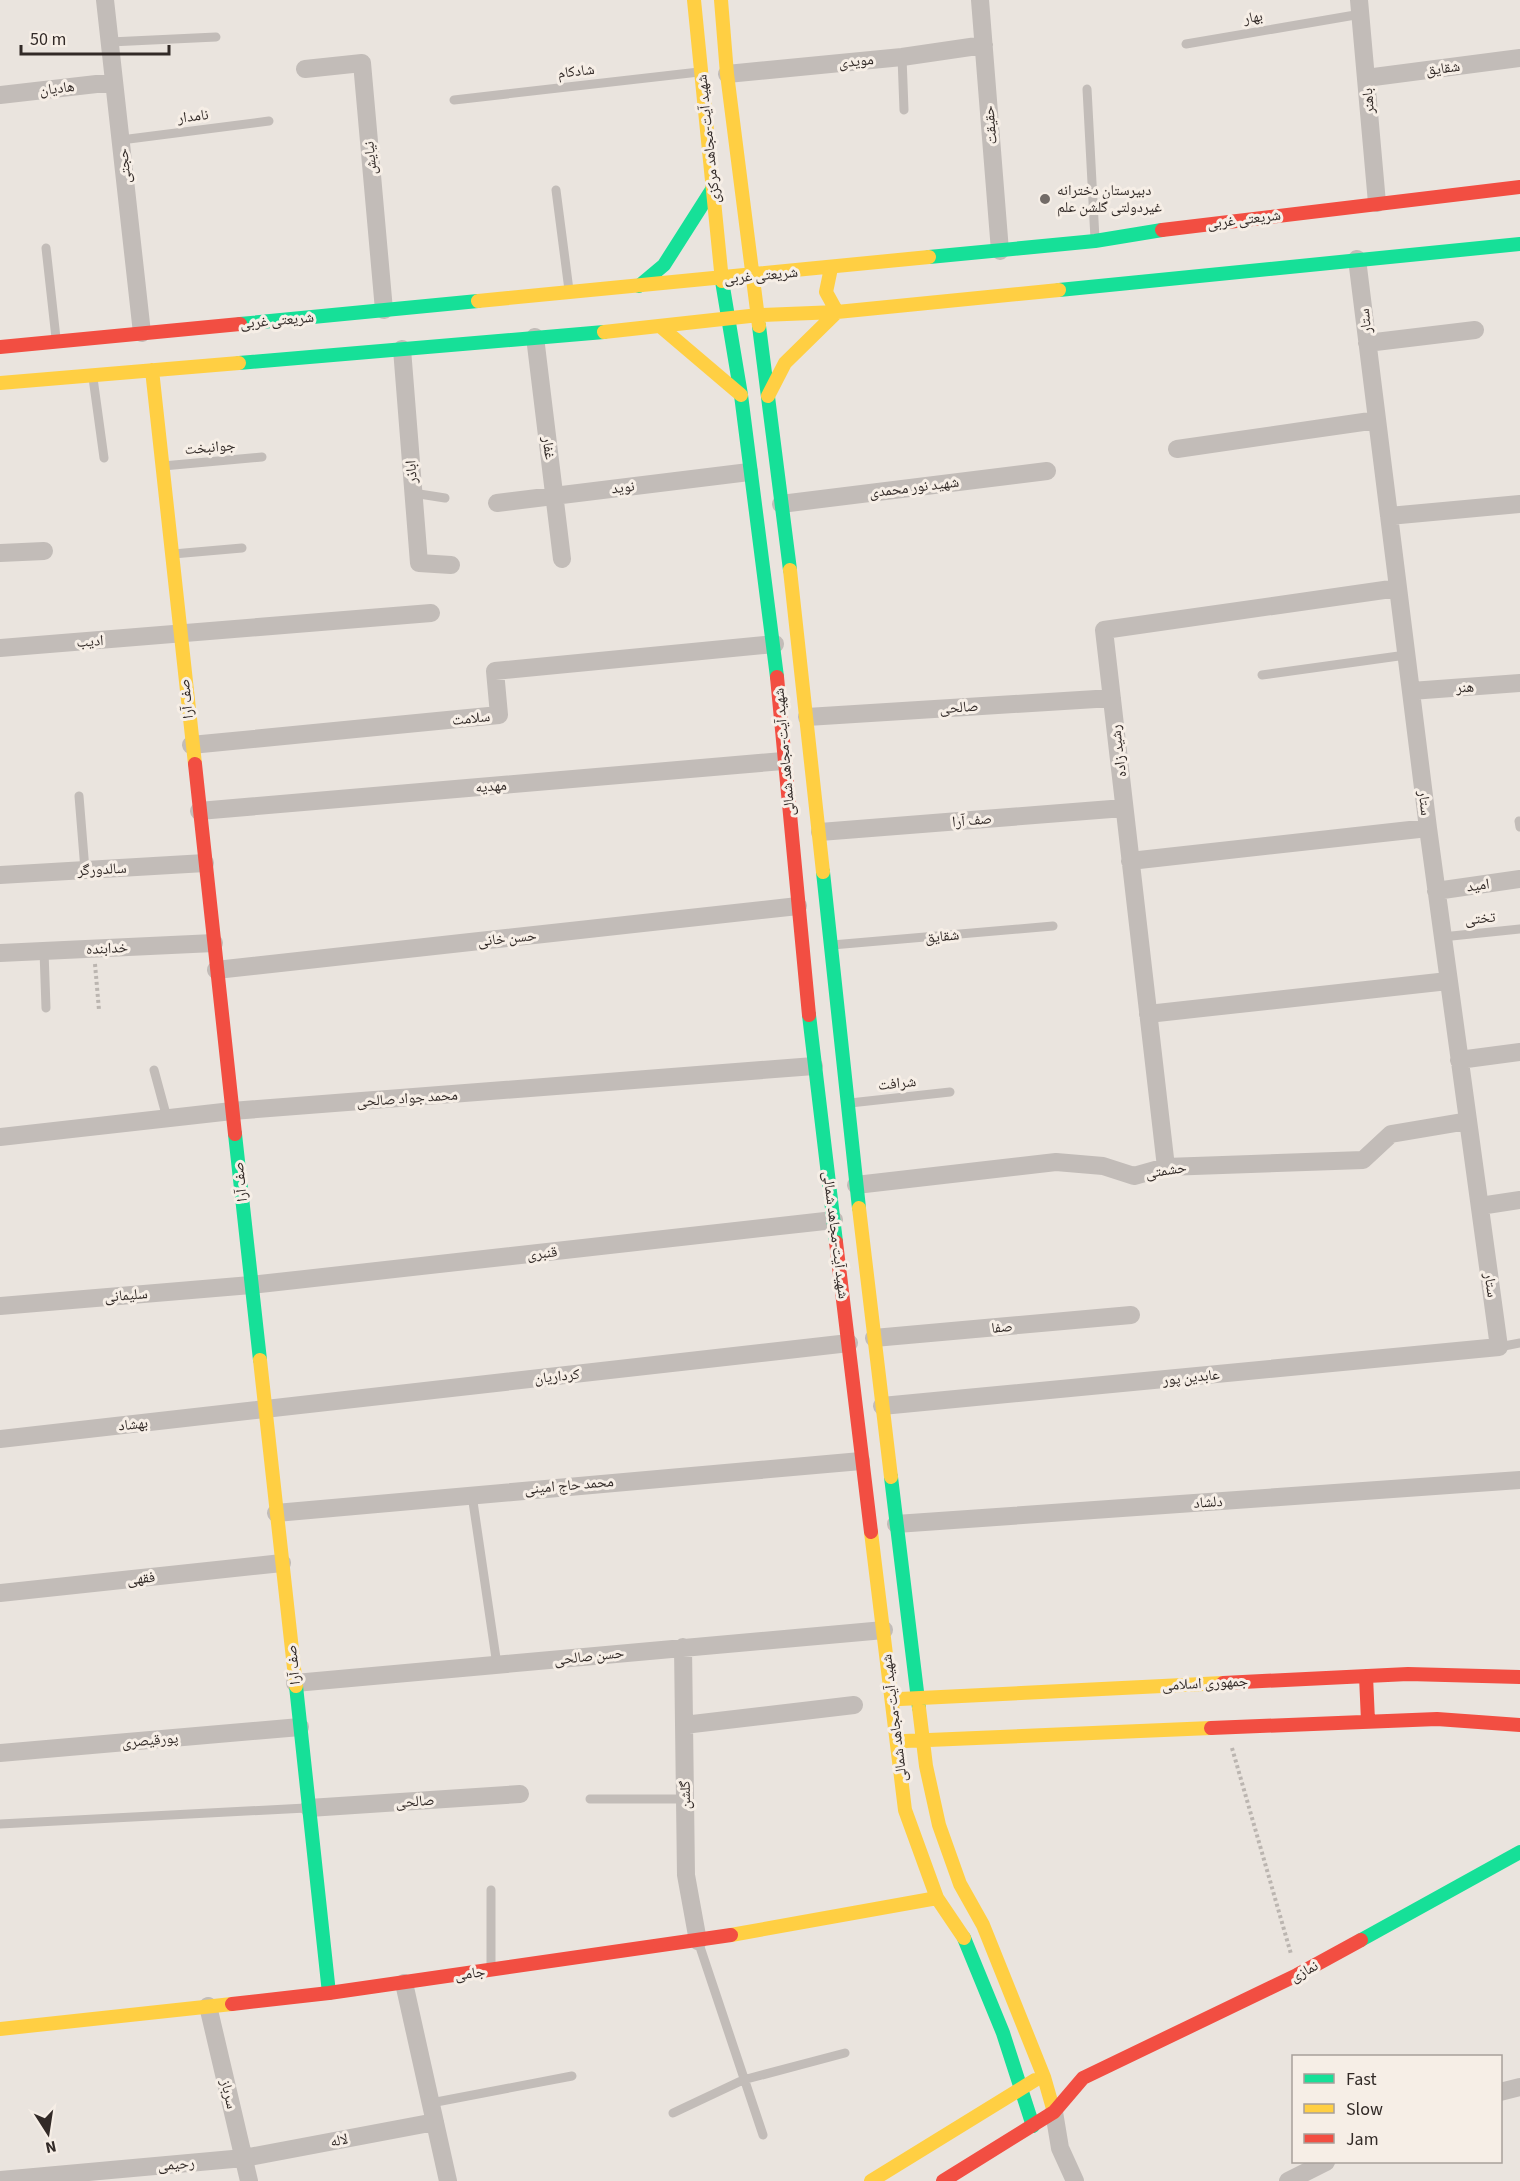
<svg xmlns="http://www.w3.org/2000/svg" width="1520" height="2181" viewBox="0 0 1520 2181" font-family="'Source Sans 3','Noto Naskh Arabic',sans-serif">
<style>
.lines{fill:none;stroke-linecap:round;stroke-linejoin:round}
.path{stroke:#bbb5b0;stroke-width:4;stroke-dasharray:3 3;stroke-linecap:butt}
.lane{stroke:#c2bcb8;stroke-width:9}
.street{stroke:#c2bcb8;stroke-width:18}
.fast{stroke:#16e098;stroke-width:14}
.slow{stroke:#ffcf43;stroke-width:14}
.jam{stroke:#f24e42;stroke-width:14}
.poi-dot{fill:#726b67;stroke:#f6eee6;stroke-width:2}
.labels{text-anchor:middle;stroke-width:6;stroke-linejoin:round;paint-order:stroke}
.street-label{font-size:15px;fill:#322a27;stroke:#f6eee6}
.poi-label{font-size:15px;fill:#322a27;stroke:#f6eee6;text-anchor:start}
</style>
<rect width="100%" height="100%" fill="#eae4de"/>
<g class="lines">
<!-- path -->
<path class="path" d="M95,964L99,1010
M1232,1748L1291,1954"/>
<!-- lane -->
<path class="lane" d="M110,42L216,37
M1186,44L1361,14
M902,57L904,110
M1087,89L1095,239
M454,100L699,72
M121,140L269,121
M556,190L569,290
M46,248L56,338
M93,378L104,458
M163,466L262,457
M413,493L445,498
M173,554L242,548
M1262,675L1406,655
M79,796L85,870
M1519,821L1520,827
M1442,937L1520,929
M832,945L1053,926
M44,951L46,1008
M154,1070L167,1118
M850,1103L950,1092
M1499,1347L1520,1343
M472,1495L497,1665
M590,1799H685
M0,1824L306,1808
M491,1890V1969
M699,1944L763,2135
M431,2103L572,2076
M673,2113L743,2080L845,2053"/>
<!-- street -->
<path class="street" d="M105,0L142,333
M980,0L1000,251
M1359,0L1377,203
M305,69L362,63L384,310
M727,74L902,57L984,45
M1366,78L1520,58
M0,95L114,82
M535,337L562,559
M1367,343L1475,330
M402,349L419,563L451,565
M1177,449L1377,420
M497,503L749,472
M781,504L1047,471
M1389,516L1520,504
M0,553L44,551
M0,648L431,613
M1411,691L1520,683
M807,717L1112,698
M191,745L499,715L495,671L775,644
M199,811L783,761
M820,832L1124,808
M1130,861L1428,828
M0,875L205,863
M1436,891L1520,879
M0,953L214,943
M216,970L798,906
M1148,1014L1448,981
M1459,1060L1520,1052
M0,1137L232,1111L814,1066
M1166,1167L1104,630L1398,588
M856,1185L1056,1162L1103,1166L1134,1176L1166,1167L1363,1160L1391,1134L1468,1121
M1480,1206L1520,1200
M0,1306L251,1285L834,1220
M874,1338L1131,1315
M882,1406L1499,1347L1428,828L1357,259
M0,1439L849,1343
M276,1513L861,1461
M896,1524L1520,1480
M0,1593L282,1563
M683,1647L686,1875L698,1941
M295,1683L884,1630
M684,1725L854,1705
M0,1753L300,1727
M309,1808L520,1794
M404,1983L448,2181
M208,2006L249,2181
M1500,2092L1520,2087
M1054,2112L1060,2148L1075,2181
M0,2180L244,2158L435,2122
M1288,2181L1326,2162"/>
<!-- fast -->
<path class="fast" d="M929,257L1095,241L1162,230
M722,281L741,395L777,677
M639,286L664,265L713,188
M1059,290L1520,244
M240,324L478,301
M759,326L790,570
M239,363L604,332
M823,872L859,1208
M809,1015L836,1242
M235,1134L260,1360
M891,1477L919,1708
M296,1686L329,1993
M964,1938L1003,2033L1033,2126
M1361,1940L1520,1852"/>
<!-- slow -->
<path class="slow" d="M694,0L722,281
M721,0L727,74L759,326
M478,301L929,257
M661,327L741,395
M604,332L759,315L837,312L1059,290
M152,370L195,764
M0,383L239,363
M768,396L785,363L837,312L826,292L831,268
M790,570L823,872
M859,1208L891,1477
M260,1360L296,1686
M871,1532L905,1810L937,1898L964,1938
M900,1699L1223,1683
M919,1708L926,1766L939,1825L960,1884L983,1925L1044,2077L1054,2112
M905,1741L1211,1728
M731,1935L937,1898
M0,2029L232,2004
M871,2181L1035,2080"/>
<!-- jam -->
<path class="jam" d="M1162,230L1520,187
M0,347L240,324
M777,677L809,1015
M195,764L235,1134
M836,1242L871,1532
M1366,1676L1368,1721
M1223,1683L1408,1674L1520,1677
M1211,1728L1437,1719L1520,1725
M232,2004L329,1993L731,1935
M943,2181L1054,2112L1083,2078L1297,1975L1361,1940"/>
</g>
<!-- markers -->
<circle class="poi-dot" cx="1045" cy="199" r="6"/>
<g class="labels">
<!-- street labels -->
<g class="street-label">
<text transform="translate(1253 17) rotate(-10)" y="5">بهار</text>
<text transform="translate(856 61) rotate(-6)" y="5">مویدی</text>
<text transform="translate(1443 68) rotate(-7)" y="5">شقایق</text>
<text transform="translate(576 71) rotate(-7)" y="5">شادکام</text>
<text transform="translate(57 88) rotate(-7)" y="5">هادیان</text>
<text transform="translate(1368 101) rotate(-95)" y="5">باهنر</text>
<text transform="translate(193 116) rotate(-7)" y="5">نامدار</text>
<text transform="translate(990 125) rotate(-95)" y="5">حقیقت</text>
<text transform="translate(708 139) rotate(-96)" y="5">شهید آیت-مجاهد مرکزی</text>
<text transform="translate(370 158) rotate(-95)" y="5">نیایش</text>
<text transform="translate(124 166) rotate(-96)" y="5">حجتی</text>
<text transform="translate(1244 219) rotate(-7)" y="5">شریعتی غربی</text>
<text transform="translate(761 275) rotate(-5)" y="5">شریعتی غربی</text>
<text transform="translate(277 320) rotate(-5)" y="5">شریعتی غربی</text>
<text transform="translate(1365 321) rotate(-97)" y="5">ستار</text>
<text transform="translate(210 447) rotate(-5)" y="5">جوانبخت</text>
<text transform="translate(549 448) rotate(83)" y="5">غفار</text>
<text transform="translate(411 472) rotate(-94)" y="5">اباذر</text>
<text transform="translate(623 487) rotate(-7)" y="5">نوید</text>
<text transform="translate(914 487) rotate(-7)" y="5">شهید نور محمدی</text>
<text transform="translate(90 641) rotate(-4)" y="5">ادیب</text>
<text transform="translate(1465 687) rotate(-4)" y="5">هنر</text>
<text transform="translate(186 699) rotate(-96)" y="5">صف آرا</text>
<text transform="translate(959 707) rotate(-4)" y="5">صالحی</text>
<text transform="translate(471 718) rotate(-6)" y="5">سلامت</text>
<text transform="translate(1118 751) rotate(-97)" y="5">رشید زاده</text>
<text transform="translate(784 752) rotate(-95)" y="5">شهید آیت-مجاهد شمالی</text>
<text transform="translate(491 786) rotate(-5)" y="5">مهدیه</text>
<text transform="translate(1425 803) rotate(83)" y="5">ستار</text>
<text transform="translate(972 820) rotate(-5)" y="5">صف آرا</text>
<text transform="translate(102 869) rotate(-3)" y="5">سالدورگر</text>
<text transform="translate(1478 885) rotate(-8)" y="5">امید</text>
<text transform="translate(1480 918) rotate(-6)" y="5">تختی</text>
<text transform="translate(942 936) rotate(-5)" y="5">شقایق</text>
<text transform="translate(507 938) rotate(-6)" y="5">حسن خانی</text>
<text transform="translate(107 948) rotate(-3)" y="5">خدابنده</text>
<text transform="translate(897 1083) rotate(-6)" y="5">شرافت</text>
<text transform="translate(407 1098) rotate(-4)" y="5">محمد جواد صالحی</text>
<text transform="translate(1166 1170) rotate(-9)" y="5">حشمتی</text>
<text transform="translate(240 1182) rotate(-96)" y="5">صف آرا</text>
<text transform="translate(836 1235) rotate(83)" y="5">شهید آیت-مجاهد شمالی</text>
<text transform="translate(542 1253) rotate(-6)" y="5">قنبری</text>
<text transform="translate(1491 1285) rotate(82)" y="5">ستار</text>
<text transform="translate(126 1295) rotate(-5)" y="5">سلیمانی</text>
<text transform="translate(1002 1327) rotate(-5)" y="5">صفا</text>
<text transform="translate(557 1376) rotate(-6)" y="5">کرداریان</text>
<text transform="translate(1191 1377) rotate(-6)" y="5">عابدین پور</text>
<text transform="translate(133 1424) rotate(-6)" y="5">بهشاد</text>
<text transform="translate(569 1485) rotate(-5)" y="5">محمد حاج امینی</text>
<text transform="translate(1208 1502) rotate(-4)" y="5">دلشاد</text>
<text transform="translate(141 1578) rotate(-6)" y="5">فقهی</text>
<text transform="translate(589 1656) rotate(-6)" y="5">حسن صالحی</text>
<text transform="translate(293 1665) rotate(-96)" y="5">صف آرا</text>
<text transform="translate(1205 1683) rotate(-3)" y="5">جمهوری اسلامی</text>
<text transform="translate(894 1718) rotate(-97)" y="5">شهید آیت-مجاهد شمالی</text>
<text transform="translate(150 1740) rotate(-5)" y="5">پورقیصری</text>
<text transform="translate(685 1795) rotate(-91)" y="5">گلشن</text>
<text transform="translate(415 1801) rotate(-4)" y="5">صالحی</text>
<text transform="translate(1304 1971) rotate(-28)" y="5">نمازی</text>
<text transform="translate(470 1973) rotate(-8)" y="5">جامی</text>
<text transform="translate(229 2094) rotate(77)" y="5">سرباز</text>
<text transform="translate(339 2140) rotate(-11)" y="5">لاله</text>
<text transform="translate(176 2164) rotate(-5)" y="5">رحیمی</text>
</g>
<!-- poi labels -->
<g class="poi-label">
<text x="1057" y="195">دبیرستان دخترانه<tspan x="1057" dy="17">غیردولتی گلشن علم</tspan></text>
</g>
</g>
<!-- legend -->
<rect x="1292" y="2055" width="210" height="108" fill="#f6eee6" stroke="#a8a09a" stroke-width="1.5"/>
<rect x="1304" y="2074" width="30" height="9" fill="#16e098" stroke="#a8a09a" stroke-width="1.5"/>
<text x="1346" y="2085" font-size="18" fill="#322a27">Fast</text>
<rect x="1304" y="2104" width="30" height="9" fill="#ffcf43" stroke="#a8a09a" stroke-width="1.5"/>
<text x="1346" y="2115" font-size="18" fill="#322a27">Slow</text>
<rect x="1304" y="2134" width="30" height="9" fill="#f24e42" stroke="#a8a09a" stroke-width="1.5"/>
<text x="1346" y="2145" font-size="18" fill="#322a27">Jam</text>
<!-- north arrow -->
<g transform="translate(48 2133) rotate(168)" stroke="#f6eee6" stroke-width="4.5" paint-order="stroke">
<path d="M0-4.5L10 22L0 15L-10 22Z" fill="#322a27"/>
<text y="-9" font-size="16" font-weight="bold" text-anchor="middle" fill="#322a27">N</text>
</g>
<!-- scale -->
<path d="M21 45v9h148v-9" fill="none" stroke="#322a27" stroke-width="3"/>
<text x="30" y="45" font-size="18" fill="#322a27" stroke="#f6eee6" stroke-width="4.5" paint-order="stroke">50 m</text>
</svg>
